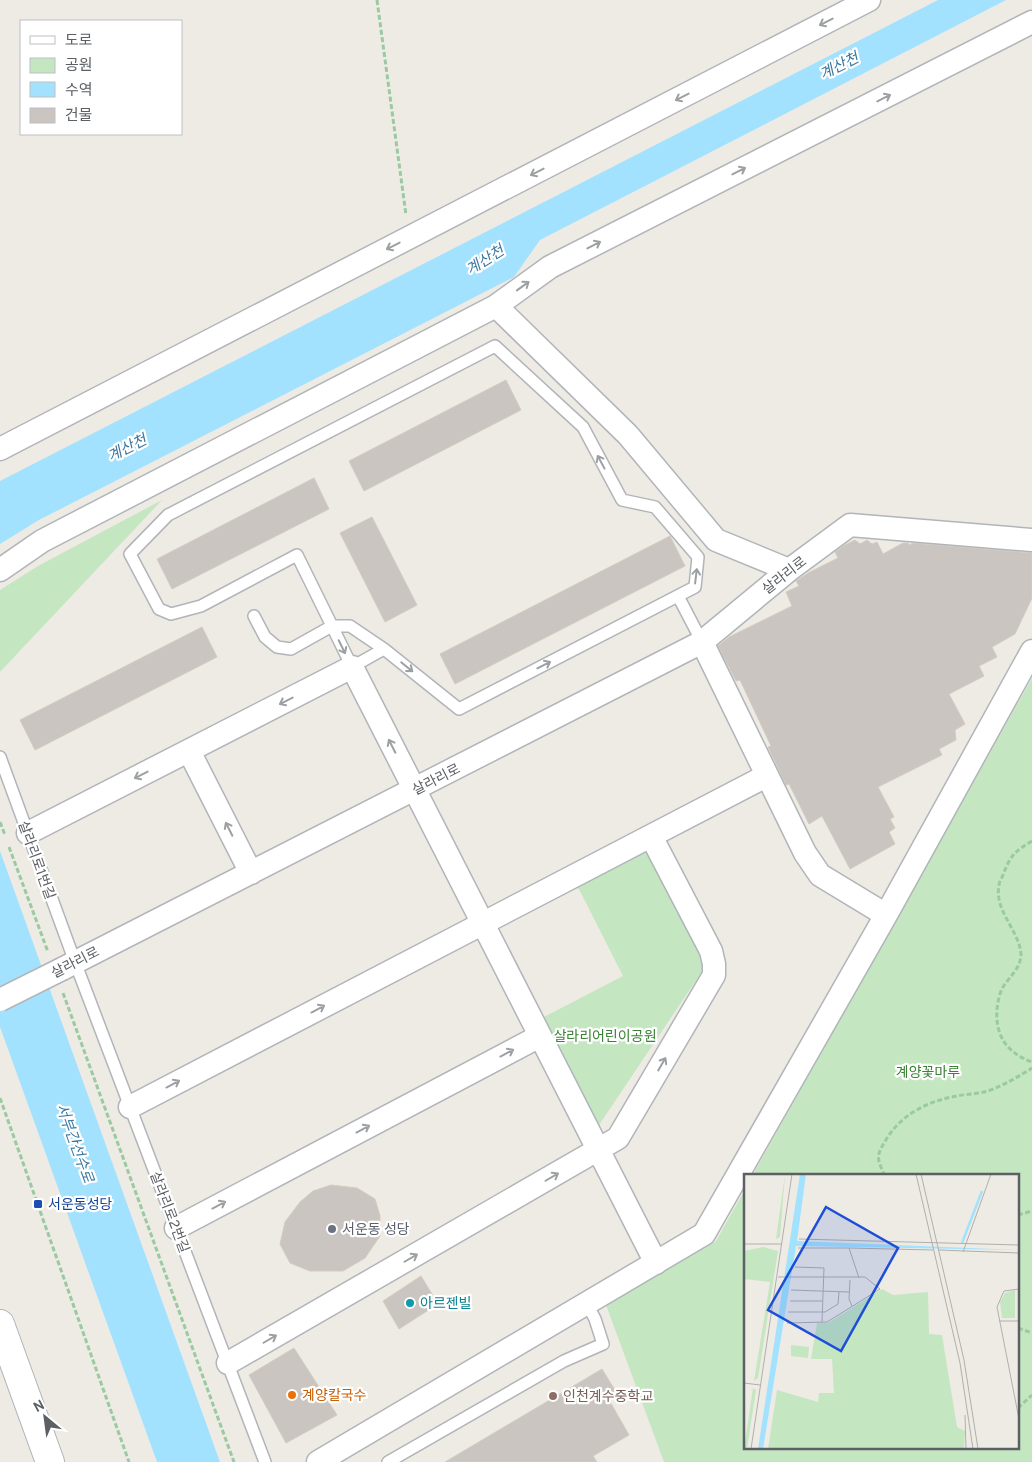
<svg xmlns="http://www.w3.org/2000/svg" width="1032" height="1462" viewBox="0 0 1032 1462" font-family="Overpass,'Noto Sans KR',sans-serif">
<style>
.green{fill:#c4e6c0}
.water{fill:#a3e2ff}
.building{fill:#cac5c1;stroke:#d3ccc2}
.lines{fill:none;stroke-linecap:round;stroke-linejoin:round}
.lane-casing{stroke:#b1b5b9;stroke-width:14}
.street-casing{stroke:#b1b5b9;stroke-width:25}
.secondary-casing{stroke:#b0b4b9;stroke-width:30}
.path{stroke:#9acaa2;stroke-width:3;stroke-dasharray:5 2.5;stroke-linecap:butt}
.lane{stroke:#fff;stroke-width:11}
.street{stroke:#fff;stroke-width:22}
.secondary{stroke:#fff;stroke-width:28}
.street-bridge-casing{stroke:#b1b5b9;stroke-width:25;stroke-linecap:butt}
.street-bridge{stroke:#fff;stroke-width:22}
.oneway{stroke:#9da0a2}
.transit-dot{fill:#1a4fb4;stroke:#fff;stroke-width:2}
.worship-dot{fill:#6b7280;stroke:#fff;stroke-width:2}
.culture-dot{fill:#0f9aa8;stroke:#fff;stroke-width:2}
.food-dot{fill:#e8710a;stroke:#fff;stroke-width:2}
.education-dot{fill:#8d6e63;stroke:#fff;stroke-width:2}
.labels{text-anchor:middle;stroke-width:4.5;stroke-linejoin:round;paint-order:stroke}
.street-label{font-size:14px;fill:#5c6064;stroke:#fff}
.park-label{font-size:14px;fill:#3a8334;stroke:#fff}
.transit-label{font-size:14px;fill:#164399;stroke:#fff;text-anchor:start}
.worship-label{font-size:14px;fill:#5b616d;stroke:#fff;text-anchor:start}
.culture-label{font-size:14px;fill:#0d838f;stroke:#fff;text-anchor:start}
.food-label{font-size:14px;fill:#c56008;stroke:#fff;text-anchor:start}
.education-label{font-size:14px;fill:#785e54;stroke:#fff;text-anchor:start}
.water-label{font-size:15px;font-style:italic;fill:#3b779f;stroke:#fff}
.inset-river{fill:none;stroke:#a3e2ff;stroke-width:2.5}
.inset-road{fill:none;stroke:#b0afad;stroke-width:1}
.view{fill:#1d4ed8;fill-opacity:0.15;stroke:#1d4ed8;stroke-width:2.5}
.inset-edge{fill:none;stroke:#5c6064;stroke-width:2.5}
</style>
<rect width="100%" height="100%" fill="#eeebe4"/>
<!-- green -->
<path class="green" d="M162,500L0,672V590L38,566Z
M1032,678V1462H664L606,1305L716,1241L746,1188V1448H1018V1176H752Z
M646,848L699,949L705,967L599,1125L544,1017L623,976L580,891L575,885Z"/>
<!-- water -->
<path class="water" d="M938,0H1006L540,240L514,277L39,520L0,544V481Z
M0,851L220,1462H157L0,1027Z"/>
<!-- building -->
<path class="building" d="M506,380L521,410L364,491L349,461Z
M314,478L329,509L172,589L157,559Z
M372,517L417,605L385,622L340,533Z
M670,536L685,566L455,684L440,654Z
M855,540L860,544L867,540L872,544L877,542L883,554L903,543H908L909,545L913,543L1032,553V598L1015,634L992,647L997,657L979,666L984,676L949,694L965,724L955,730L956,740L939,749L942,755L878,787L894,817L890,819L895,828L889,832L895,844L850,869L822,816L809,824L789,784L786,785L768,747L771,746L740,680L736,681L718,646L729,637L792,606L786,592L799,586L796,581L808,573L838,558L835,552L845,545Z
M202,627L217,657L35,750L20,720Z
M331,1185L357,1188L375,1199L380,1216V1236L365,1258L343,1271H310L290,1263L280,1244L285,1222L300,1202L313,1191Z
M421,1276L438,1304L399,1329L383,1301Z
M294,1348L337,1415L286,1443L249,1375Z
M602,1369L618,1395L609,1400L629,1435L593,1456L597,1462H445Z"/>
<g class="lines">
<!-- lane casing -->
<g class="lane-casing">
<path id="lane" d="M678,596L702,642
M254,616L265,637L277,647L291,649L332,626L352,667L384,649L459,709L695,587L698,557L655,507L622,500L583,427L495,346L168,515L130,554L159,609L171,614L201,606L297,555L332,626H350L384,649
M0,757L75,962L265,1462
M388,1462L564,1361L603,1344L595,1319L587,1304"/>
</g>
<!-- street casing -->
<g class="street-casing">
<path id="street" d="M496,306L550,267L1032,22
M0,449L869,0
M0,570L42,541L496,306L628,435L716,540L789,570
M702,642L805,853L820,875L886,915
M189,751L251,873
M28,833L352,667L656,1263
M62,969L702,642L789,570L850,525L1032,540
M130,1107L766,776
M176,1228L540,1036
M228,1363L618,1138L714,975V964L711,951L651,836
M318,1462L704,1234L886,915L1032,651"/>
</g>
<!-- secondary casing -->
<g class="secondary-casing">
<path id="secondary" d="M0,1324L50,1462"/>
</g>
<!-- path -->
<path class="path" d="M377,0L406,215
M0,822L5,835
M1032,841C1015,851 1010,856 1003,875C1002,878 999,882 999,885C994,911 1019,930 1021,954C1021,968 1010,976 1003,987C999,994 998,1002 997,1009C995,1036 1007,1053 1032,1062
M9,847L48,952
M63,993L234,1462
M0,1098L129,1462
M885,1176C876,1157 876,1156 887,1138C903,1113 929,1101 957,1096C967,1094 978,1094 988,1091C1004,1085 1018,1077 1032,1068
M1018,1215L1032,1211
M1018,1328L1032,1333
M1018,1408L1032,1395"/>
<!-- lane -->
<use href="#lane" class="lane"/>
<!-- street -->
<use href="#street" class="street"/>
<!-- secondary -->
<use href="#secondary" class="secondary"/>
<!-- street-bridge casing -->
<g class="street-bridge-casing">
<path id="street-bridge" d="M0,1000L62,969"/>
</g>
<!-- street-bridge -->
<use href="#street-bridge" class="street-bridge"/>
</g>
<!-- one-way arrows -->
<defs><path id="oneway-shaft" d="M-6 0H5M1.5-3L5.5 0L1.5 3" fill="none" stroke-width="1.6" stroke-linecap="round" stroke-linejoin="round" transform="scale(1.25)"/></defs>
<g class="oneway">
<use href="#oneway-shaft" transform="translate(826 22) rotate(153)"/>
<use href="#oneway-shaft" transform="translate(682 97) rotate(153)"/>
<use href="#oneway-shaft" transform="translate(884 98) rotate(-27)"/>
<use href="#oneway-shaft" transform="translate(739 171) rotate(-27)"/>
<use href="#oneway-shaft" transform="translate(537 172) rotate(153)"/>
<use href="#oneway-shaft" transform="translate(594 245) rotate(-27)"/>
<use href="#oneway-shaft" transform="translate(393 246) rotate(153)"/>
<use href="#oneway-shaft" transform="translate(523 286) rotate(-36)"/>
<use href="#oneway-shaft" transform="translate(601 462) rotate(-118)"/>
<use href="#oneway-shaft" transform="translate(696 576) rotate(-83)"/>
<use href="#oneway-shaft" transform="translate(342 647) rotate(64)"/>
<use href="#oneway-shaft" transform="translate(544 665) rotate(-27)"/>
<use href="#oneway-shaft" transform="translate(407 667) rotate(39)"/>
<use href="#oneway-shaft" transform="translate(286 701) rotate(153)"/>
<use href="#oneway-shaft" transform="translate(392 746) rotate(-117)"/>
<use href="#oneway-shaft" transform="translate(141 775) rotate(153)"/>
<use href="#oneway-shaft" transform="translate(229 829) rotate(-117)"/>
<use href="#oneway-shaft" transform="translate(318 1009) rotate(-28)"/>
<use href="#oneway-shaft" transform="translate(507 1053) rotate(-28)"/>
<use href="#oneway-shaft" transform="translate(662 1064) rotate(-60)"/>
<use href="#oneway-shaft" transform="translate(173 1084) rotate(-28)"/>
<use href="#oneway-shaft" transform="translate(363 1129) rotate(-28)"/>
<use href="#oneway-shaft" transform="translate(552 1177) rotate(-30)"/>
<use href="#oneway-shaft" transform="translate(219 1205) rotate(-28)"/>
<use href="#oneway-shaft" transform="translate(411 1258) rotate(-30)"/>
<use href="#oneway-shaft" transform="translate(270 1339) rotate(-30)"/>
</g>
<!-- markers -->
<rect class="transit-dot" x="33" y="1199" width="10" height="10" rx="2.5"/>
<circle class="worship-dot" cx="332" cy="1229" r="5"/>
<circle class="culture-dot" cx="410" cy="1303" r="5"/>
<circle class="food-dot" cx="292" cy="1395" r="5"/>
<circle class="education-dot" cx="553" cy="1396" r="5"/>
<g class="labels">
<!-- street labels -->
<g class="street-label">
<text transform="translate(784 575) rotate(-38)" y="5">살라리로</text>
<text transform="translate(436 779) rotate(-27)" y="5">살라리로</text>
<text transform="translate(37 860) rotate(70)" y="5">살라리로1번길</text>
<text transform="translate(75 962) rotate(-27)" y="5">살라리로</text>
<text transform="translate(170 1212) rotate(69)" y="5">살라리로2번길</text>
</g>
<!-- park labels -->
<g class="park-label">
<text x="605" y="1041">살라리어린이공원</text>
<text x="928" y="1077">계양꽃마루</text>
</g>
<!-- transit labels -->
<g class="transit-label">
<text x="48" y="1209">서운동성당</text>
</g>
<!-- worship labels -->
<g class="worship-label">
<text x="342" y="1234">서운동 성당</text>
</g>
<!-- culture labels -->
<g class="culture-label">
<text x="420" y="1308">아르젠빌</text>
</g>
<!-- food labels -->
<g class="food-label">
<text x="302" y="1400">계양칼국수</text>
</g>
<!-- education labels -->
<g class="education-label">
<text x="563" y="1401">인천계수중학교</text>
</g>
<!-- water labels -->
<g class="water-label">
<text transform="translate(839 66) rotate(-27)" y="5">계산천</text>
<text transform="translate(485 260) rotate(-32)" y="5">계산천</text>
<text transform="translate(127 448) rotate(-27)" y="5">계산천</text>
<text transform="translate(75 1143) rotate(70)" y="5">서부간선수로</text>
</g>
</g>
<!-- overview -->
<g transform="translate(744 1174)">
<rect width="275" height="275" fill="#eeebe4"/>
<path d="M41,0L36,63L32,65ZM19,73L34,77L14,204L10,207L26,108L0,105V77ZM138,115L149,121L184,118L185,160L198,161L213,253L221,257L220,275H24L33,216L74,228L75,219H90L88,185H67L73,149H84ZM271,116V144H258L256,128L261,119ZM47,171L65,173L64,184L47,182ZM9,214L12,216L3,275H0Z" fill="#c4e6c0"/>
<path d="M56,0H62L53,67L275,76L52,72L19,275H14Z" fill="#a3e2ff"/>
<path class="inset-river" d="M218,69L238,17"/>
<path class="inset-road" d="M172,0L216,189L229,275M177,0L220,186L234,275M55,65L275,71M0,70H38M54,74H105L115,104M105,74L189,76M195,76L275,79M219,78L247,0M51,93L80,94L78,148M34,103H121L136,115L83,148L43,149M106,106L105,125L108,132M275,115L260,117L253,133L275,245M47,116L105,118M46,127H79M44,138H81L94,130L95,118M255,147H275M0,209L16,211M221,241L222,275M7,275L48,0"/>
<path class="view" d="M82,33L154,74L97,177L24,136Z"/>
<rect width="275" height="275" class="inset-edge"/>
</g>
<!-- legend -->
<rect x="20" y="20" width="162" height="115" fill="#ffffff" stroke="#bebfc1"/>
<rect x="30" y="36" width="25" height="8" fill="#ffffff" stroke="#bebfc1"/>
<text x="65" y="45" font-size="15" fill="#5c6064">도로</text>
<rect x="30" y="58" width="25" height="15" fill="#c4e6c0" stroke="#bebfc1"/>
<text x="65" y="70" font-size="15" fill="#5c6064">공원</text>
<rect x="30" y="82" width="25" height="15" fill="#a3e2ff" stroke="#bebfc1"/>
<text x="65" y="95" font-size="15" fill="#5c6064">수역</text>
<rect x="30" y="108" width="25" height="15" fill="#cac5c1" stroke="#bebfc1"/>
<text x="65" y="120" font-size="15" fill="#5c6064">건물</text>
<!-- north arrow -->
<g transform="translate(45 1417) rotate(331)" stroke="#ffffff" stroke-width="4" paint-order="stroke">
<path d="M0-4L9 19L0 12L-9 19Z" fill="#5c6064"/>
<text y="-8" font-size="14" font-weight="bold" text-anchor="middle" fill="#5c6064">N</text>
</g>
</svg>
